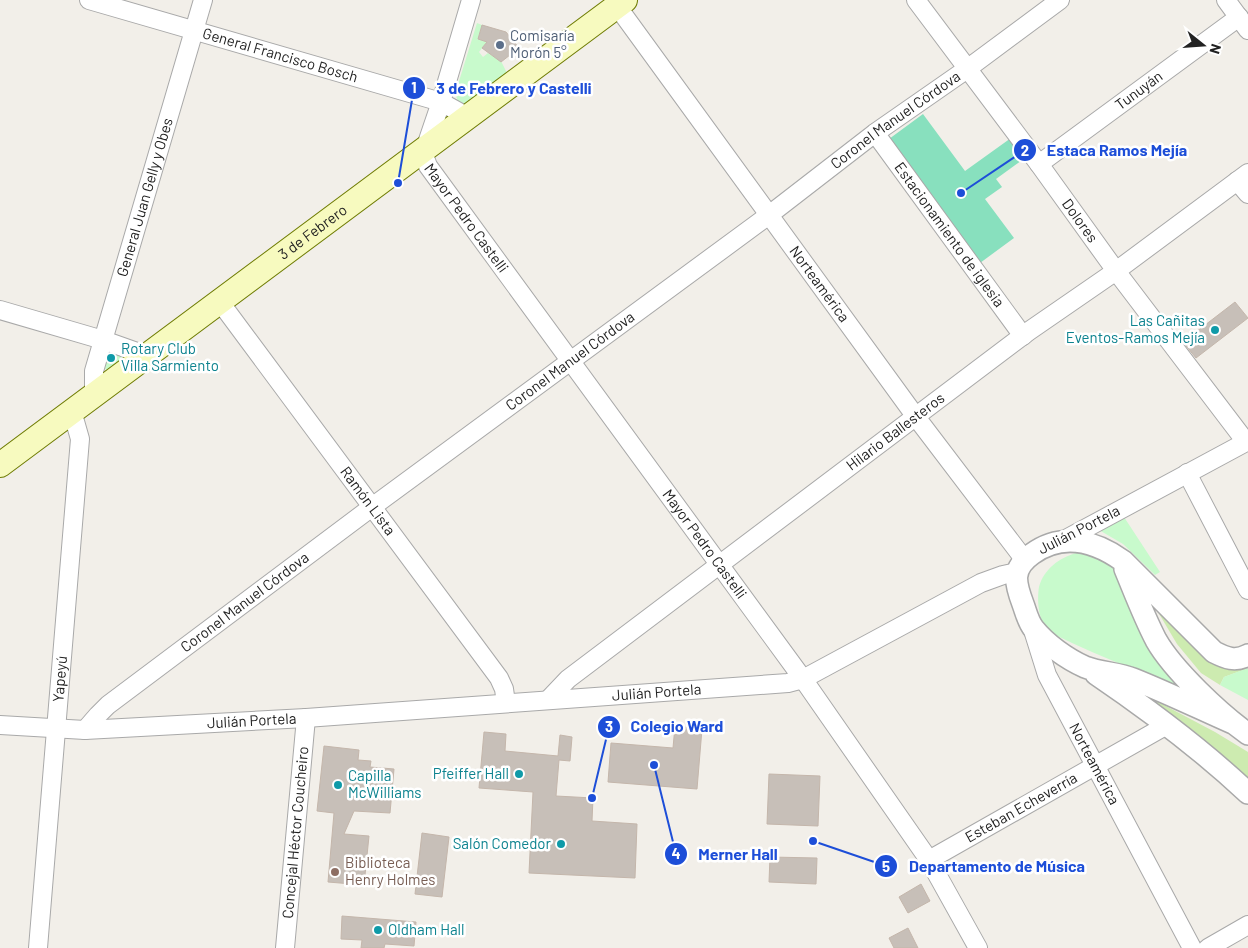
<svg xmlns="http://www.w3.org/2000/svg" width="1248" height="948" viewBox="0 0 1248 948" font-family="Barlow,sans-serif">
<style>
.grass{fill:#cdebb0}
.park{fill:#c8facc}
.pitch{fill:#88e0be}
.building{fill:#c7bfb8;stroke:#c4b6ab}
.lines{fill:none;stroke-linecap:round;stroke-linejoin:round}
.minor-casing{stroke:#a9a9a9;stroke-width:20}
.tertiary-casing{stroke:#a9a9a9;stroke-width:24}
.secondary-casing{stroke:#707d05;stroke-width:26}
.minor{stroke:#fff;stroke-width:18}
.tertiary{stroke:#fff;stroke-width:21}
.secondary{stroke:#f7fabf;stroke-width:24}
.service-dot{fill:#5c6f8a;stroke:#fff;stroke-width:2}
.culture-dot{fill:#0f9aa8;stroke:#fff;stroke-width:2}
.education-dot{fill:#8d6e63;stroke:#fff;stroke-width:2}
.labels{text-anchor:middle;stroke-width:5;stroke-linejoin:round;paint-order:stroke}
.service-label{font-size:15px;fill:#4e5e75;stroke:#fff;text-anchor:start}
.street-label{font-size:15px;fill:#222;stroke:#fff}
.culture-label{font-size:15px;fill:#0d838f;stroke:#fff;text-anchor:end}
.education-label{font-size:15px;fill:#785e54;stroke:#fff;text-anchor:start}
.leader{fill:none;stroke:#1d4ed8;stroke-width:2}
.callout-dot{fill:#1d4ed8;stroke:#fff;stroke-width:2}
.mark-label{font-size:15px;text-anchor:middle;font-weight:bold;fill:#fff}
.callout-label{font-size:16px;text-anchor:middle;font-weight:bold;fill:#1d4ed8;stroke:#fff;stroke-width:5;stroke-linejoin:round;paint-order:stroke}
</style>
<rect width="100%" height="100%" fill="#f2efe9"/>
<!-- grass -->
<path class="grass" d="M1158,609L1222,667L1246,669L1224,677L1220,685L1201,673L1177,644L1158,612Z
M1126,685L1215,732L1248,752V782Z"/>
<!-- park -->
<path class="park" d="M477,23L482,25L478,39L487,42L479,52L483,57L488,53L501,61L508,75L467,105L458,101L455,94Z
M106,351H122L125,357L108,370L102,368Z
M1124,517L1160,572L1155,575L1123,544L1099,530Z
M1076,553C1098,553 1100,554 1115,569L1205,702C1189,694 1173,686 1157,679C1129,667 1100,656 1072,643C1065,639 1052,635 1046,628C1038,618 1037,599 1039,587C1044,569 1059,558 1076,553Z
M1248,668V700L1220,685L1224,677Z"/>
<!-- pitch -->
<path class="pitch" d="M923,114L965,171L1011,138L1025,158L996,179L1002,187L985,199L1014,238L980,263L889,139Z"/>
<!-- building -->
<path class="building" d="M482,25L506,32L519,48L501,62L482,48L487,42L478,39Z
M1235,302L1248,318L1196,358L1183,342Z
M675,726L702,729L697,789L608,782L611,743L673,748Z
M484,732L506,734L505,751L558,756L560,735L572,737L570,761L559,760L556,796L593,798L592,821L637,824L635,878L529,873L533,792L479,788Z
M324,746L359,750L358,760L371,761L370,767L394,769L390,813L354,811L344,834L369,836L364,885L328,882L334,813L317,811Z
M769,774L820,776L818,826L767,824Z
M422,833L449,837L442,897L415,894Z
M770,857L817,858L816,884L769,882Z
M921,884L930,901L908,913L899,897Z
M342,916L416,922L414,946L385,944L384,948H361L362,940L341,939Z
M908,928L918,948H894L889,938Z"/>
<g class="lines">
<!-- minor casing -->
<g class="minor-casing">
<g id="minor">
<path id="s1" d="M89,0L441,102L468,117"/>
<path id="s2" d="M471,0L441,102L425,149V158L428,166L803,679L929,860L978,948"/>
<path id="s3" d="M916,0L1039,164L1116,271L1246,442"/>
<path d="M1226,0L1248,30"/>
<path id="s4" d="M617,6L916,417L1024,559"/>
<path id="s5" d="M875,133L1023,336"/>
<path id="s6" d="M1039,164L1239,17"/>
<path d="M1237,181L1248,194"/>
<path id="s7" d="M220,302L499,678L504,689L506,703"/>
<path d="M0,310L103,340L134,351L145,357"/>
<path id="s8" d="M94,396V371L203,0"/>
<path d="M1187,473L1248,590"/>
<path d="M1064,540L1248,441"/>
<path id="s9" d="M1032,627L1047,675L1192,948"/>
<path id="s10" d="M549,699L568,679L1029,331L1116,271L1248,173"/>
<path id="s11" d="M0,725L85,730L306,718L788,683L803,679L981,583L1003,575L1017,572"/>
<path id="s12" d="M85,730L98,715L108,705L372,507L769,215L875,133L967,69L1060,0"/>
<path id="s13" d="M929,860L1167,725"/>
<path id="s14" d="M38,948L80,439L72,411"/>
<path id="s15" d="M285,948L306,718"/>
<path d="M1208,948L1248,925"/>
</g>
</g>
<!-- tertiary casing -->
<g class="tertiary-casing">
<path id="tertiary" d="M1125,569C1135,593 1144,617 1156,640C1173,670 1220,714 1248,734
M1096,674C1149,710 1201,749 1248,793
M1235,724C1201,709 1168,693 1133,679C1118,673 1101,673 1085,667C1067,659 1046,644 1034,629C1028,622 1026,612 1023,604C1015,583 1011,569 1032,554C1062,532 1095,541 1123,561L1214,652C1226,658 1235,662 1248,655"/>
</g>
<!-- secondary casing -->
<g class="secondary-casing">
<g id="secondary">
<path id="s16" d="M0,465L625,0"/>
</g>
</g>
<!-- minor -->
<use href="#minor" class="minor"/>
<!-- tertiary -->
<use href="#tertiary" class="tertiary"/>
<!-- secondary -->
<use href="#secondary" class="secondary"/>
</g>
<!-- markers -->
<circle class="service-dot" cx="500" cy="45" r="5"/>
<g class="culture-dot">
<circle cx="1215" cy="330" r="5"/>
<circle cx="111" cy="358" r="5"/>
<circle cx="519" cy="774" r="5"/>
<circle cx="338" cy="785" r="5"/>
<circle cx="561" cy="844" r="5"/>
<circle cx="378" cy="930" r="5"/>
</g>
<circle class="education-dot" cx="335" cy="872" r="5"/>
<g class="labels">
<!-- service labels -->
<g class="service-label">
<text x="510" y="41">Comisaría<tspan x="510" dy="17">Morón 5°</tspan></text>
</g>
<!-- street labels -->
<g class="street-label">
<text dy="5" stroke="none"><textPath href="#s1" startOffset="199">General Francisco Bosch</textPath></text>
<text dy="5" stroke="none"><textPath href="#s6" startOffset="124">Tunuyán</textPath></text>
<text dy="5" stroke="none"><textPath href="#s12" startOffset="1015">Coronel Manuel Córdova</textPath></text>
<text dy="5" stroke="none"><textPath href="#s8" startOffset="206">General Juan Gelly y Obes</textPath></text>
<text dy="5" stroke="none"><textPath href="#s2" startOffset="238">Mayor Pedro Castelli</textPath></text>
<text dy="5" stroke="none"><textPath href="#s3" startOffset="275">Dolores</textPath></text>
<text dy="5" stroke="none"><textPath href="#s16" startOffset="390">3 de Febrero</textPath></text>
<text dy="5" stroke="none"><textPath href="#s5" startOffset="126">Estacionamiento de iglesia</textPath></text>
<text dy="5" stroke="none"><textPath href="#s4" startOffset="344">Norteamérica</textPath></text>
<text dy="5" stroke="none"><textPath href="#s12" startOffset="610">Coronel Manuel Córdova</textPath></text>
<text dy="5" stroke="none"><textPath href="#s10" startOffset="438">Hilario Ballesteros</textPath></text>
<text dy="5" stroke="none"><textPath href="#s7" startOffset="248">Ramón Lista</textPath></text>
<text transform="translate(1079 530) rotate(-27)" y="5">Julián Portela</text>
<text dy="5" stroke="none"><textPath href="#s2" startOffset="642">Mayor Pedro Castelli</textPath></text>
<text dy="5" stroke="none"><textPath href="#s12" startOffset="205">Coronel Manuel Córdova</textPath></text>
<text dy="5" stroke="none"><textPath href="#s14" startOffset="270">Yapeyú</textPath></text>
<text dy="5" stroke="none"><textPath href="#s11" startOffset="658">Julián Portela</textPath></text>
<text dy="5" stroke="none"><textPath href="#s11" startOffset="252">Julián Portela</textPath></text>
<text dy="5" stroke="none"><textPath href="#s9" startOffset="151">Norteamérica</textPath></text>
<text dy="5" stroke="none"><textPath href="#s13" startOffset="106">Esteban Echeverría</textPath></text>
<text dy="5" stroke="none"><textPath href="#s15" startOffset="116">Concejal Héctor Coucheiro</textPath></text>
</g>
<!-- culture labels -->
<g class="culture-label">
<text x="1205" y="326">Las Cañitas<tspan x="1205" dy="17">Eventos-Ramos Mejía</tspan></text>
<text x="121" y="354" text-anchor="start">Rotary Club<tspan x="121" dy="17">Villa Sarmiento</tspan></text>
<text x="509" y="779">Pfeiffer Hall</text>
<text x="348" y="781" text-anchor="start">Capilla<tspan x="348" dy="17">McWilliams</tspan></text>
<text x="551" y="849">Salón Comedor</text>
<text x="388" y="935" text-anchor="start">Oldham Hall</text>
</g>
<!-- education labels -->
<g class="education-label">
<text x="345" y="868">Biblioteca<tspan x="345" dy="17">Henry Holmes</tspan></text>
</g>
</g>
<!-- callouts -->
<path class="leader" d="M398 183L414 88M961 193L1025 150M592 798L609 727M654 765L676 854M813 841L886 866"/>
<g class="callout-dot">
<circle cx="398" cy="183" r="5"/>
<circle cx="961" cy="193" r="5"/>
<circle cx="592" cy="798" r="5"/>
<circle cx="654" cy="765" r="5"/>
<circle cx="813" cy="841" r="5"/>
<circle cx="414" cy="88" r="12"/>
<circle cx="1025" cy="150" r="12"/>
<circle cx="609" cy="727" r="12"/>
<circle cx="676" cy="854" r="12"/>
<circle cx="886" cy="866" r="12"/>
</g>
<g class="mark-label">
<text x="414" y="93">1</text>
<text x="1025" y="156">2</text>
<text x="609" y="732">3</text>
<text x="676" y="859">4</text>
<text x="886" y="872">5</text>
</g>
<g class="callout-label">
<text x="514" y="94">3 de Febrero y Castelli</text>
<text x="1117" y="156">Estaca Ramos Mejía</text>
<text x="677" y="732">Colegio Ward</text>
<text x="738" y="860">Merner Hall</text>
<text x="997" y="872">Departamento de Música</text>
</g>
<!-- north arrow -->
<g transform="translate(1203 45) rotate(107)" stroke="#ffffff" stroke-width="4" paint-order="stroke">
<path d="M0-4L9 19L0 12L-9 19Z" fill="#222222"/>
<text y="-8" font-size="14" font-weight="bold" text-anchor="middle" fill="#222222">N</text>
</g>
</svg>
